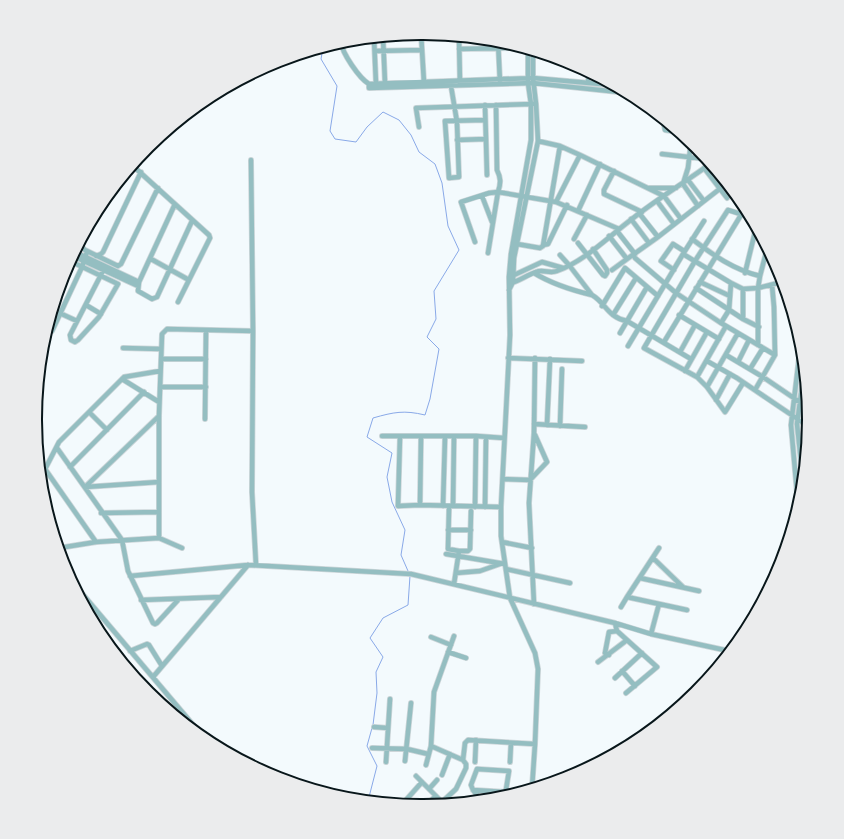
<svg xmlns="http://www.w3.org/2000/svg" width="844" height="839" viewBox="0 0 844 839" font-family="'Space Grotesk',sans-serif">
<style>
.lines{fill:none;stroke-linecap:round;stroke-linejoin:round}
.stream{stroke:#89a9e8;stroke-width:1}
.minor-casing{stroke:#cdd6d9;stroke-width:6}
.minor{stroke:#94bec1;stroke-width:4.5}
.rim{fill:none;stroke:#08161a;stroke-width:2}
</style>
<rect width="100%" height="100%" fill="#f3fafd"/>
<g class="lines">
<!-- stream -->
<path class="stream" d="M323,48L321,59L337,86L330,131L335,139L356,142L367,127L383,112L399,120L411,135L419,152L435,164L442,183L448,226L459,250L434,291L436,319L427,337L439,349L430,399L425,415C404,410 394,412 373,418L367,437L392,453L387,477L392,502L405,530L401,555L408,571
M373,725L377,693L376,672L383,657L370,638L383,618L408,605L410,576
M368,801L377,766L367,746L372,728"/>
<!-- minor casing -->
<g class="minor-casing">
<path id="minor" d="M421,33L424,83
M383,37L385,83
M459,37L460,84
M374,38L376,84
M498,41L500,82
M341,42C342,53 359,78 369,84
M459,49L509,48V44
M528,50V83L531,104V140L511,254L509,277L510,335L501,507V536L510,598L535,653L538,669L535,744L532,788
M375,51L422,50
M588,83L589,73
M612,85L533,78L369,84V88L533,83L628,93
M451,86L457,122L459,177L449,178L445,121L485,120
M485,105L487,175
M667,123L664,125L665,130L678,132
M419,127L416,108L533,104
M457,140L486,139
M538,141L560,146L580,155L664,196L681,219
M691,142L688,168L683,184L698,206
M662,154L706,159
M133,166L209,235L210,238L178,302
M704,168L727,198
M614,171L604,190V194L642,212
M688,180L704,201
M727,184L734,194
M649,188H676
M482,196L492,222
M657,201L674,224
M556,202L580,155
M175,204L139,282L138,291L152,299L157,297L192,221
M578,211L600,164
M639,213L658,237
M631,219L649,243
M89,226L81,242V246L85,250L118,266L121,264L158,188
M617,231L635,254
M609,236L627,259L658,237L726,184
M574,239L587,215
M692,239C713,255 734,270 760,276
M475,242L461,202L489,193L498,192L556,202L619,229
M578,243L603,275L605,276L607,273V270L593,249
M517,244L540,248L543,246L560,146
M543,245L548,244L567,205
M75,252L139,282
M488,253L498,192C501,183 501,178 497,170L496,105
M683,254L731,283L743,289L758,288L782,282
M560,255L569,265L592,295
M73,256L138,286
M96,256L101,254L103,252L141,172
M635,258L676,293L721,323L775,355
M151,259L189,280
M70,261L118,284
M105,267L70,335L71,340L75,342L78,340L99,317L118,284
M612,270L627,259
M674,270L661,261L673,244L684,251
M534,273C552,284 571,290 592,295C606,303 607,317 627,321L691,359
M745,273L756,228
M512,276L542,262L563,268
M700,282L730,296
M511,283C519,281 527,275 536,272C543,269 550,274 557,271C585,261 608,237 632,219C657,199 684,183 710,164
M696,288L743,319L759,327
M743,289V319
M509,290L513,282L514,258L538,141L536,104L533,78V51
M86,305L101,314
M602,306L625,268L658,296
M53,310L77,321
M613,315L636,278
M679,315L719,339
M721,323L729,310L731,283
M52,331L82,267L87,252
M253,331L252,492L256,565
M620,333L647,287
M664,342L741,215
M758,345V288L760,276L767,249
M628,346L683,254L704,221
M123,348L161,349
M680,352L695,325
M726,355L763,377L807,407
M508,358L582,361
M161,359H206
M707,361L737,378L802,422H804L808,414
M738,362L749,340
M750,369L763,348
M685,371L707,332
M697,377L726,326
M122,379L159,402
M743,383L727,409L725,412L707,387L697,377L644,348L695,261L728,210L750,217
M160,387H206
M707,387L738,333
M755,390L775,355L774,307L772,285
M716,400L730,374
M89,412L107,430
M205,419L206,330
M534,424L585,427
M547,425L550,359
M560,426L562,369
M382,436H476L504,438
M400,436L398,506L420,505L501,507
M57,448L122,540L128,571L153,623L155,624L157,623L179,599
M70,467L144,392
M45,469L96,542
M41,477L59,442L124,377L160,371
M503,479L530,480L547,462L535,435
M803,480L797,424L804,372
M159,482L85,487L159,416
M798,504L791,425L799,358L800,339
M420,505L421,437
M443,506L445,437
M453,506L454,436
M475,507L476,436
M485,507L486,437
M449,509L448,549L459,551L454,584
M101,513L159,512
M448,530H471
M159,538L182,548
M502,542L532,548
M59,548L96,542L159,538V416L162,334L167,329L253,331L251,160
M659,548L627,597L687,610
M459,551H468L470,549L471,511
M446,554L505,564
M653,558L683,587
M506,569L570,583
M776,570L778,569
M456,573L480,571L500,564
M130,576L248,565L411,574L615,623L651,634L729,651
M640,578L699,591
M74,584L205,739
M141,600L221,597
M534,604L529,503L534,433L535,358
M621,607L627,597
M615,623L617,631L657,667L626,693
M651,634L659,604
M431,637L451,645
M130,651L147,644L149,645L162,666
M448,652L466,658
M609,655L605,653L609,632L617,631
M598,662L627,640
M622,671L635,686
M153,677L248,565
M615,678L642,653
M374,727L388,728
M431,746L463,760L465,743L468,740L535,744
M372,748L407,749L428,754
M405,761L411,703
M386,762L390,699
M475,762L476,740
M510,762L511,743
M426,765L431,746L434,692L454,636
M442,775L450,754
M416,776L444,804
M429,789L437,780
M473,790L506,792
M481,800L473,790L471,785L477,769L509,771L505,796
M442,802L456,789L466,768V764L463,760
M409,805L406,800L422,782
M425,806L436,796"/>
</g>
<!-- minor -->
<use href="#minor" class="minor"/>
</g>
<!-- crop -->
<path d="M0 0H844V839H0ZM421 40H423A379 379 0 0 1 802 419V420A379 379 0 0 1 423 799H421A379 379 0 0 1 42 420V419A379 379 0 0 1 421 40Z" fill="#ebeced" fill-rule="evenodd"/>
<path class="rim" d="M421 40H423A379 379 0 0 1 802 419V420A379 379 0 0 1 423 799H421A379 379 0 0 1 42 420V419A379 379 0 0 1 421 40Z"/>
</svg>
